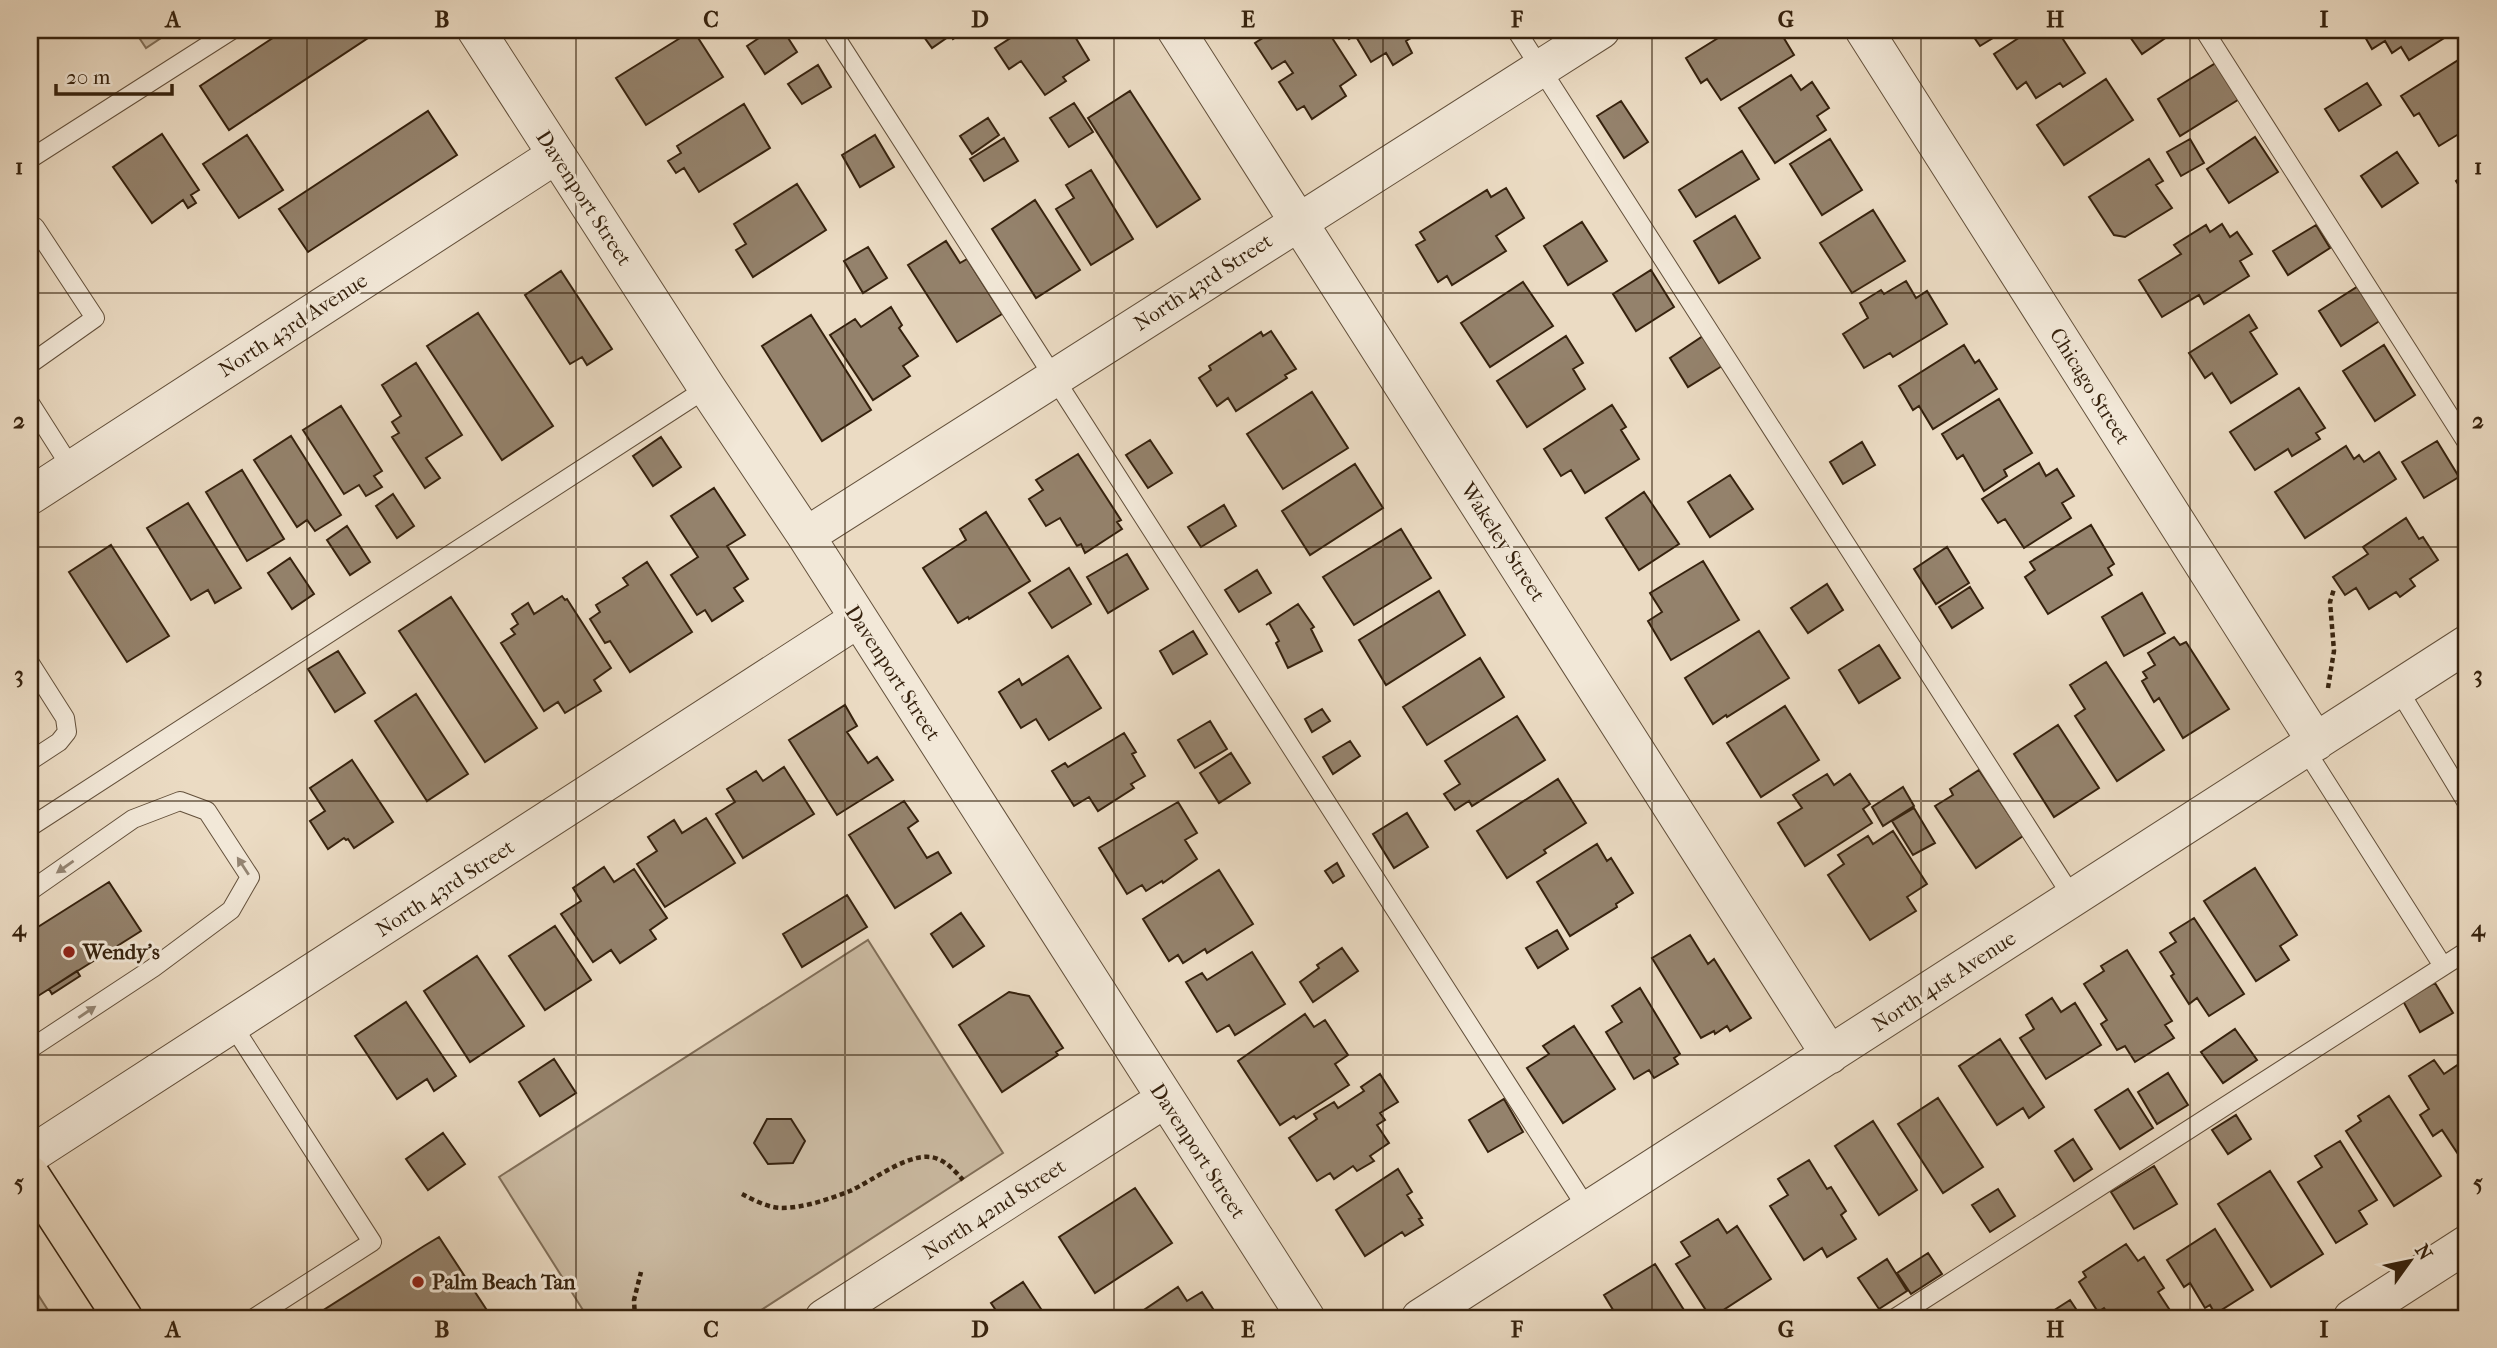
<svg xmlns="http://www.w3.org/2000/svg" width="2497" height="1348" viewBox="0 0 2497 1348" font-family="'IM FELL French Canon',serif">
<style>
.green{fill:#ccbca4;stroke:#816f59;stroke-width:2}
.building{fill:#94826c;stroke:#36220e;stroke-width:2}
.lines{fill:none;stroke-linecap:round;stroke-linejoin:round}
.lane-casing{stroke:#63503b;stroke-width:20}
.street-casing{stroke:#63503b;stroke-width:39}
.highway-casing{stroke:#36220e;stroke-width:41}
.path{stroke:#36220e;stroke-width:4.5;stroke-dasharray:5 3.5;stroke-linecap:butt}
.lane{stroke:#f2e8d8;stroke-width:18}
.street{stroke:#f2e8d8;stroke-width:37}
.highway{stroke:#ebdbc3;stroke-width:38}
.oneway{fill:#948573}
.grid{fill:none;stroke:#36220e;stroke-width:2;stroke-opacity:0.55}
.poi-dot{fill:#8f2418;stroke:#f2e8d8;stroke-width:2.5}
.labels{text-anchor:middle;stroke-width:6;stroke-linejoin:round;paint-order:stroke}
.street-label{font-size:21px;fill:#36220e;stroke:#f2e8d8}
.poi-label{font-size:21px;font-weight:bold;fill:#36220e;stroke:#f2e8d8;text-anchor:start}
.neatline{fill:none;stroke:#36220e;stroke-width:2.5}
.grid-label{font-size:23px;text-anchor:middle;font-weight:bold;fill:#36220e}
</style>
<rect width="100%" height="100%" fill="#ebdbc3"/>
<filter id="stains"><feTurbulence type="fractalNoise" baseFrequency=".00286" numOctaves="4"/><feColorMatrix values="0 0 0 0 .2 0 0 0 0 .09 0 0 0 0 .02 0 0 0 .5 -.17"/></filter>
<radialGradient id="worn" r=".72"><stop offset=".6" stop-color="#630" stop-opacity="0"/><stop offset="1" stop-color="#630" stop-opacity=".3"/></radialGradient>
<!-- green -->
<path class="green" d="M134,30H173L146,48Z
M868,940L1003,1153L749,1318H588L499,1177Z
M30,1282L53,1318H30Z"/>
<!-- building -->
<path class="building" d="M285,30H375L377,32L229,130L200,86Z
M693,30L723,77L646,125L616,78Z
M771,30H783L797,52L765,74L747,46Z
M919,30H967L953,39L951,35L932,48Z
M1023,30H1071L1089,60L1063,77L1066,81L1045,95L1021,61L1009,69L995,48Z
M1275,30H1327L1356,75L1340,86L1346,96L1312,119L1304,106L1297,110L1279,82L1293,73L1285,61L1272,69L1255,43Z
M1344,30H1418L1419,33L1406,41L1412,53L1393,65L1386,53L1371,62L1355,35L1349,39Z
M1731,30H1779L1794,55L1721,100L1707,79L1701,83L1686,58Z
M1969,30H2006L1980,46Z
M2031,30H2057L2085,73L2063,87L2060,83L2036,98L2026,82L2017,89L1994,54Z
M2135,30H2177L2142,54L2128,34Z
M2361,30H2457L2409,60L2401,47L2392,53L2385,41L2372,49Z
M2460,59L2467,71V108L2459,114L2467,129L2439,146L2419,113L2414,116L2401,96Z
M2219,61L2241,98L2180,136L2158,99Z
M818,65L831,87L802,104L788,84Z
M1791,75L1801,90L1812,82L1829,108L1817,116L1826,130L1775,163L1739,108Z
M2106,79L2133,120L2064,165L2037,125Z
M2367,83L2381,105L2339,131L2325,109Z
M1130,91L1200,199L1157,227L1088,118Z
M1621,101L1648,142L1624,158L1597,116Z
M1074,103L1093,132L1069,147L1050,118Z
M744,104L770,148L699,192L684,168L676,173L668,161L681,153L677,146Z
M428,111L457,155L308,252L279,209Z
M988,118L999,135L972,154L960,136Z
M162,134L199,190L191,195L196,203L188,208L183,200L152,223L113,167Z
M247,135L283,190L239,218L203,164Z
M875,135L894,167L860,187L842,155Z
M2255,137L2278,172L2229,203L2207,169Z
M1004,138L1018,161L984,181L970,159Z
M1830,139L1862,190L1822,215L1790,164Z
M2190,139L2204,163L2181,176L2167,152Z
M1742,151L1759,179L1696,217L1679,190Z
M2397,152L2418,183L2382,207L2361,176Z
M2149,159L2163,181L2156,185L2172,208L2125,237L2114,235L2089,197Z
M1091,170L1133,239L1091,265L1056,209L1074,198L1066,185Z
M2467,173V198L2456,181Z
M797,184L826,230L753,277L736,250L746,244L734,224Z
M1506,188L1524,218L1496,236L1506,251L1452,285L1447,276L1438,282L1416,245L1425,240L1420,232L1487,190L1491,197Z
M1035,200L1080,270L1036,298L992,229Z
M1873,210L1905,261L1852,293L1820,243Z
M1735,216L1760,258L1719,283L1694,241Z
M1582,222L1607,261L1568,285L1544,246Z
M2222,224L2230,237L2237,232L2252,254L2240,261L2249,276L2204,304L2199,295L2162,317L2139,280L2181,254L2174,245L2206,225L2210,232Z
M2316,225L2330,248L2288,275L2273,251Z
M946,241L960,263L967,259L1002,314L957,342L908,265Z
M868,247L887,278L863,293L844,261Z
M1651,270L1674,307L1636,331L1613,294Z
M561,271L612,349L587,365L582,357L570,364L525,295Z
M1906,281L1916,298L1927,291L1947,324L1893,357L1890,353L1864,368L1843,334L1868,318L1860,303L1881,290L1884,294Z
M1523,282L1553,326L1490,367L1461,323Z
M2360,285L2381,320L2341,346L2319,311Z
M891,307L902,325L899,328L918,356L903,366L910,376L873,400L830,335L855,319L861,327Z
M478,313L553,426L502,460L427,346Z
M811,315L871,410L822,441L762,346Z
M2249,315L2257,328L2250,332L2277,374L2231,403L2212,373L2205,378L2189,353Z
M1271,331L1296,369L1285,375L1287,378L1236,411L1228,398L1217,406L1199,378L1211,370L1209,366L1261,332L1263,336Z
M1566,336L1583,363L1573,369L1585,389L1527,427L1497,381Z
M1703,336L1722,366L1688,387L1670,358Z
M1964,345L1975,363L1979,360L1997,389L1933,429L1919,406L1913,410L1899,386Z
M2384,345L2415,395L2375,421L2343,371Z
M416,363L462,435L426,458L440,478L425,488L392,437L399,433L392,422L401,416L382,385Z
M2299,388L2325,428L2316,433L2320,439L2292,456L2288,449L2255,470L2230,432Z
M1312,392L1348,448L1283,489L1247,434Z
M1999,399L2032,453L2004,470L2007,476L1984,491L1963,455L1957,459L1942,434Z
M1612,405L1626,427L1621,430L1639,459L1585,493L1571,470L1561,476L1544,449Z
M341,406L382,471L374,476L382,487L366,496L359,485L344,494L303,430Z
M291,436L341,515L315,531L307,520L297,527L254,460Z
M661,437L681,467L653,486L633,456Z
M1150,440L1172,473L1148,488L1126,455Z
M2437,441L2459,477L2424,498L2402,462Z
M1862,442L1875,465L1843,484L1830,462Z
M2346,446L2354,459L2359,455L2364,462L2379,452L2396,479L2305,538L2275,492Z
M1078,454L1121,520L1117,522L1122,529L1085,553L1081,544L1077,546L1060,518L1046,526L1029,499L1043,490L1036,480Z
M2039,463L2046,476L2057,469L2074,496L2062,503L2071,518L2024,548L2005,519L1998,523L1982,499Z
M1355,464L1383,508L1310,555L1282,511Z
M242,470L284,539L247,561L206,492Z
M1730,475L1753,509L1710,537L1688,502Z
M714,488L745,535L727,546L748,579L734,588L743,601L712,621L705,610L697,615L671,575L698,557L671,516Z
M1644,492L1679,544L1639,570L1606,518Z
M393,494L414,526L397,538L376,506Z
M188,503L241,588L215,603L208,590L191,600L147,528Z
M1224,505L1236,526L1201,547L1188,527Z
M986,512L1030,581L969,619L968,617L958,623L923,568L966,540L960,529Z
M2406,518L2419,539L2423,537L2438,560L2410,579L2415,586L2400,597L2396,592L2369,609L2356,588L2345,595L2333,577L2368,554L2363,547Z
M2091,525L2114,564L2108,568L2112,575L2048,614L2025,577L2035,570L2030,562Z
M347,526L370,562L350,575L327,540Z
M1401,529L1431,578L1354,625L1323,577Z
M111,545L169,636L127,662L69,572Z
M1947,547L1969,583L1936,604L1914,569Z
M1127,554L1148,589L1108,613L1087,577Z
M290,558L314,594L292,609L268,573Z
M1703,561L1739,620L1671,660L1648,621L1662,612L1650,593Z
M647,562L692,632L630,672L610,641L605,643L590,619L600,612L596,605L628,585L623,578Z
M1069,568L1091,604L1052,628L1029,593Z
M1257,570L1271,593L1239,612L1225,590Z
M1827,584L1843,610L1808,633L1791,608Z
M1970,587L1983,608L1952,628L1939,607Z
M1439,591L1465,635L1386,685L1359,640Z
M2142,593L2165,633L2124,656L2102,617Z
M562,596L565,600L567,599L611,668L594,680L601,691L565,713L558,702L544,711L501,643L515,634L511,629L518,624L512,614L528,603L534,614Z
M451,597L537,728L485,762L399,631Z
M1298,604L1314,627L1311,629L1322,651L1288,668L1276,643L1279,641L1269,623L1266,625Z
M1193,631L1207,654L1173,674L1160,651Z
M1759,631L1789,678L1727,717L1726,715L1713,724L1685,678Z
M2174,637L2180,645L2186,642L2229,709L2183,738L2159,698L2154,702L2142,681L2147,678L2143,672L2155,665L2148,653Z
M1879,645L1900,678L1859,703L1839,670Z
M338,651L365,693L335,712L308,669Z
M1068,656L1101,708L1049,740L1036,719L1021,728L999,692L1019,679L1022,685Z
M1480,658L1504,697L1427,745L1403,707Z
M2106,662L2164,750L2117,781L2075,716L2085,709L2070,685Z
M416,694L468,774L427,801L375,721Z
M845,705L857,726L847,732L868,763L877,757L893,780L837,815L789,740Z
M1785,706L1819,760L1761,797L1727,743Z
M1322,709L1330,721L1312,732L1305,719Z
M1517,716L1545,760L1472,806L1469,801L1455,810L1444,794L1460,784L1445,761Z
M1210,721L1227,749L1195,768L1178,740Z
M2058,725L2099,788L2054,817L2014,754Z
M1124,733L1136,752L1132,754L1145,776L1131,784L1134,788L1098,811L1089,797L1074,806L1052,771L1065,763L1068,767Z
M1350,741L1360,756L1333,774L1323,757Z
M1231,753L1250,783L1219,803L1200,773Z
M352,760L393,822L354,848L348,839L346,840L344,838L328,849L310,821L325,811L310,788Z
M784,767L814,814L743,858L716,814L735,802L727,789L756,771L763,781Z
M1979,770L2023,836L1976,868L1935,806L1953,795L1950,789Z
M1827,774L1834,785L1850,774L1870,804L1863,809L1872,823L1805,866L1778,823L1802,808L1793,795Z
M1558,779L1586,823L1544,850L1546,853L1507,878L1477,831Z
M1903,787L1914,806L1883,826L1872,807Z
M904,801L918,821L908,828L927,858L938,852L951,873L895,908L849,835Z
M1178,802L1197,833L1185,840L1197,859L1163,883L1162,881L1146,891L1142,885L1127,894L1099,848Z
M1914,808L1935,843L1913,855L1892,821Z
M1407,813L1428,847L1394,868L1373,834Z
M706,818L735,863L665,907L637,864L657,851L648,837L674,820L682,833Z
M1893,831L1927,884L1907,897L1916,911L1870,940L1828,875L1844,864L1838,855L1868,836L1873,844Z
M1597,844L1607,861L1611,858L1633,893L1616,904L1617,907L1570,936L1537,882Z
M1337,863L1344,876L1333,883L1325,871Z
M604,867L614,882L634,869L667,918L650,930L656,939L620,963L611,950L593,962L561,914L581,901L573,888Z
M2255,868L2297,935L2280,946L2289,960L2256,981L2204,901Z
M1219,870L1253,924L1207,953L1205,949L1183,963L1178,955L1169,961L1143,919Z
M109,882L141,931L30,1001V932Z
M847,895L867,927L802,967L783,934Z
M961,913L984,946L953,967L931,934Z
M2194,918L2244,994L2209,1016L2197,998L2189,1004L2171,976L2174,974L2160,952L2176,942L2170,933Z
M555,926L591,980L545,1010L509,956Z
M1557,930L1568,949L1538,968L1526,948Z
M1690,935L1708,964L1714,959L1751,1018L1730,1031L1727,1026L1715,1034L1714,1031L1701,1038L1652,958Z
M1342,948L1358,971L1313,1002L1300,982L1319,968L1317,965Z
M2127,950L2172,1021L2165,1025L2174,1038L2135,1062L2125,1046L2117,1050L2101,1024L2107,1020L2084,984L2104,971L2101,966Z
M1252,952L1285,1004L1235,1035L1229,1025L1217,1032L1186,982L1202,973L1207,980Z
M477,956L524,1026L470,1062L424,991Z
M77,971L80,976L52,994L49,989Z
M2435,983L2453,1013L2420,1032L2403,1001Z
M1640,988L1680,1054L1674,1058L1678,1064L1654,1078L1649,1070L1634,1079L1606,1032L1622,1022L1612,1006Z
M1009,992L1029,996L1063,1048L1056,1052L1058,1055L1002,1092L959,1025Z
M2052,998L2061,1012L2075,1003L2101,1045L2046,1079L2020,1038L2034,1029L2026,1015Z
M406,1002L456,1076L434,1091L427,1079L397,1099L355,1036Z
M1305,1014L1314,1027L1325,1020L1348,1055L1335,1064L1349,1085L1296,1119L1294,1116L1280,1125L1238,1061Z
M1574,1026L1615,1089L1563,1123L1527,1068L1549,1054L1543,1046Z
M2235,1029L2257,1060L2223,1083L2201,1052Z
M2000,1039L2044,1107L2029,1118L2023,1108L1997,1125L1959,1066Z
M554,1059L576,1093L540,1116L519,1082Z
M2434,1060L2444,1074L2459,1064L2467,1077V1148L2458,1154L2442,1130L2433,1136L2420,1115L2429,1109L2409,1076Z
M2168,1073L2188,1105L2157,1124L2138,1092Z
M1380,1074L1398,1102L1380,1113L1385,1120L1377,1125L1389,1143L1370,1156L1374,1161L1357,1171L1353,1166L1334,1179L1330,1173L1317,1181L1289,1138L1317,1119L1314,1114L1334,1102L1338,1108L1364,1091L1361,1087Z
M2128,1089L2153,1128L2120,1149L2095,1110Z
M2389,1096L2441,1176L2394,1206L2346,1131L2361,1121L2358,1116Z
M1938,1098L1983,1167L1943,1193L1898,1124Z
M1504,1099L1523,1132L1488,1152L1469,1120Z
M2236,1115L2251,1139L2228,1154L2212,1130Z
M767,1119H791L805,1141L793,1163L768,1164L754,1143Z
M1873,1121L1917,1190L1879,1215L1835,1146Z
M443,1133L465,1164L428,1190L406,1159Z
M2073,1139L2092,1169L2074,1181L2055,1151Z
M2340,1141L2377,1200L2359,1211L2367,1224L2336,1243L2298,1182L2322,1167L2315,1156Z
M1809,1160L1827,1189L1831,1187L1846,1211L1841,1215L1856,1239L1827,1257L1822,1248L1804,1260L1770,1206L1788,1195L1778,1179Z
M2154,1166L2177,1204L2134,1229L2111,1192Z
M1398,1169L1412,1192L1407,1195L1422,1218L1419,1219L1423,1225L1405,1236L1402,1232L1365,1256L1336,1210Z
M2270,1171L2323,1254L2271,1287L2218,1204Z
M1135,1188L1172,1243L1095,1293L1059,1237Z
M1998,1189L2015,1216L1990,1232L1972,1205Z
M1718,1219L1727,1233L1737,1226L1771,1279L1711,1318L1676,1264L1690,1256L1681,1242Z
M2215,1229L2253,1290L2215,1314L2210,1305L2205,1308L2190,1283L2184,1287L2167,1260Z
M439,1237L492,1318H311L424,1246Z
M2126,1244L2138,1261L2144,1257L2164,1288L2158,1292L2175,1318H2111L2104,1308L2098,1312L2079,1282L2086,1277L2083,1272Z
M1928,1253L1942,1274L1911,1294L1897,1273Z
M1887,1259L1907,1291L1879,1309L1858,1278Z
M1655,1264L1689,1318H1618L1604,1295Z
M1023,1282L1047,1318H1001L991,1303Z
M1178,1287L1187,1301L1202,1292L1219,1318H1132Z
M2070,1300L2082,1318H2042Z"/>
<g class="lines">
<!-- lane casing -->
<g class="lane-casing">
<path id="lane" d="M831,30L1588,1210
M1516,30L2073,898
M2204,30L2467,443
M30,159L232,30
M30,230L35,227L95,318L30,364
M30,403L72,469
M30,663L65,718L67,732L59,742L30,761
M2398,689L2467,803
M2305,749L2443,966
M30,827L707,388
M30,891L133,819L180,801L207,811L250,877L231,910L153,968L30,1049
M233,1026L372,1242L254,1318
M1895,1318L2467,951"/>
</g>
<!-- street casing -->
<g class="street-casing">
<path id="street" d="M476,30L707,388L806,536L1306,1318
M1176,30L1830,1055
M1864,30L2316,742
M30,496L556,155
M806,536L1601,30
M30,1155L858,619
M824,1318L1165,1099
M1420,1318L2467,644
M2352,1318L2467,1244"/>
</g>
<!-- highway casing -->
<g class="highway-casing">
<path id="highway" d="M30,1175L123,1318"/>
</g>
<!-- path -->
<path class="path" d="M2328,688L2334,651L2330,602L2334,589
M742,1194C754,1200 768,1208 782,1208C803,1208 830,1199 850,1191C873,1181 913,1148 938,1159C948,1163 956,1172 963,1180
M635,1318L634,1300L641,1272"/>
<!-- lane -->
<use href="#lane" class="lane"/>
<!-- street -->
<use href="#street" class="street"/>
<!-- highway -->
<use href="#highway" class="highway"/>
</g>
<!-- one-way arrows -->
<defs><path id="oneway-solid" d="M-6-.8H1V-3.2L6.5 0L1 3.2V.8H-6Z" transform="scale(1.75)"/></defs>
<g class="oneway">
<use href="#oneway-solid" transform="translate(243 866) rotate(-123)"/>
<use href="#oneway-solid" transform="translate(65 867) rotate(145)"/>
<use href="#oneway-solid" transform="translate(87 1012) rotate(-34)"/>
</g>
<!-- grid -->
<path class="grid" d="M307,30V1318M576,30V1318M845,30V1318M1114,30V1318M1383,30V1318M1652,30V1318M1921,30V1318M2190,30V1318M30,293H2467M30,547H2467M30,801H2467M30,1055H2467"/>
<!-- markers -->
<g class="poi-dot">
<circle cx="69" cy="952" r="7"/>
<circle cx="418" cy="1282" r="7"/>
</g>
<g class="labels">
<!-- street labels -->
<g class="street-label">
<text transform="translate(584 198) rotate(57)" y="7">Davenport Street</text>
<text transform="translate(1203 282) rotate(-33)" y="7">North 43rd Street</text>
<text transform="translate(293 325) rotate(-33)" y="7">North 43rd Avenue</text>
<text transform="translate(2090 386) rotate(58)" y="7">Chicago Street</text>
<text transform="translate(1503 542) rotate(57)" y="7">Wakeley Street</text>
<text transform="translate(893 673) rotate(57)" y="7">Davenport Street</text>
<text transform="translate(445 888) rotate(-33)" y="7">North 43rd Street</text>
<text transform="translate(1944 981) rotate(-33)" y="7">North 41st Avenue</text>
<text transform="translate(1198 1151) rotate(57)" y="7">Davenport Street</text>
<text transform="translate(994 1209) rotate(-33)" y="7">North 42nd Street</text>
</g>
<!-- poi labels -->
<g class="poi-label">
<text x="83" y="959">Wendy's</text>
<text x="432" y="1289">Palm Beach Tan</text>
</g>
</g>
<!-- margin -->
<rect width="2497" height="1348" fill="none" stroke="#ebdbc3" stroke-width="77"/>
<!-- north arrow -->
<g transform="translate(2410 1261) rotate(57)" stroke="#f2e8d8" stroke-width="5" paint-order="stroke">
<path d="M0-5L12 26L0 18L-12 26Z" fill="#36220e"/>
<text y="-10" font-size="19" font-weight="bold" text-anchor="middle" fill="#36220e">N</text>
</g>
<!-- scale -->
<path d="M56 84v10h116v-10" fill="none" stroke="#36220e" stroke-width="3.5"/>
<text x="66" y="84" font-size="21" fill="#36220e" stroke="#f2e8d8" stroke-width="5" paint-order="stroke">20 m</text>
<rect x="38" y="38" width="2420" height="1272" class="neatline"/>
<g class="grid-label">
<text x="173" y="27">A</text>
<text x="442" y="27">B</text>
<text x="711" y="27">C</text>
<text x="980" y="27">D</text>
<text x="1248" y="27">E</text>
<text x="1517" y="27">F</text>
<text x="1786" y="27">G</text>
<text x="2055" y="27">H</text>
<text x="2324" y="27">I</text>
<text x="19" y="174">1</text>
<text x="2478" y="174">1</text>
<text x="19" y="428">2</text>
<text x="2478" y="428">2</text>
<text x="19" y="682">3</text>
<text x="2478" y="682">3</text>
<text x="19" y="936">4</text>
<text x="2478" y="936">4</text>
<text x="19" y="1190">5</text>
<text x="2478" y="1190">5</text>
<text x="173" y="1337">A</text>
<text x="442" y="1337">B</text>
<text x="711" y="1337">C</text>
<text x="980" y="1337">D</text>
<text x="1248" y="1337">E</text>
<text x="1517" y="1337">F</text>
<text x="1786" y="1337">G</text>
<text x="2055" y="1337">H</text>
<text x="2324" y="1337">I</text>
</g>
<rect width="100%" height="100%" filter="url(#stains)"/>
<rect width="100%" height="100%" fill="url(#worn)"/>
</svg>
